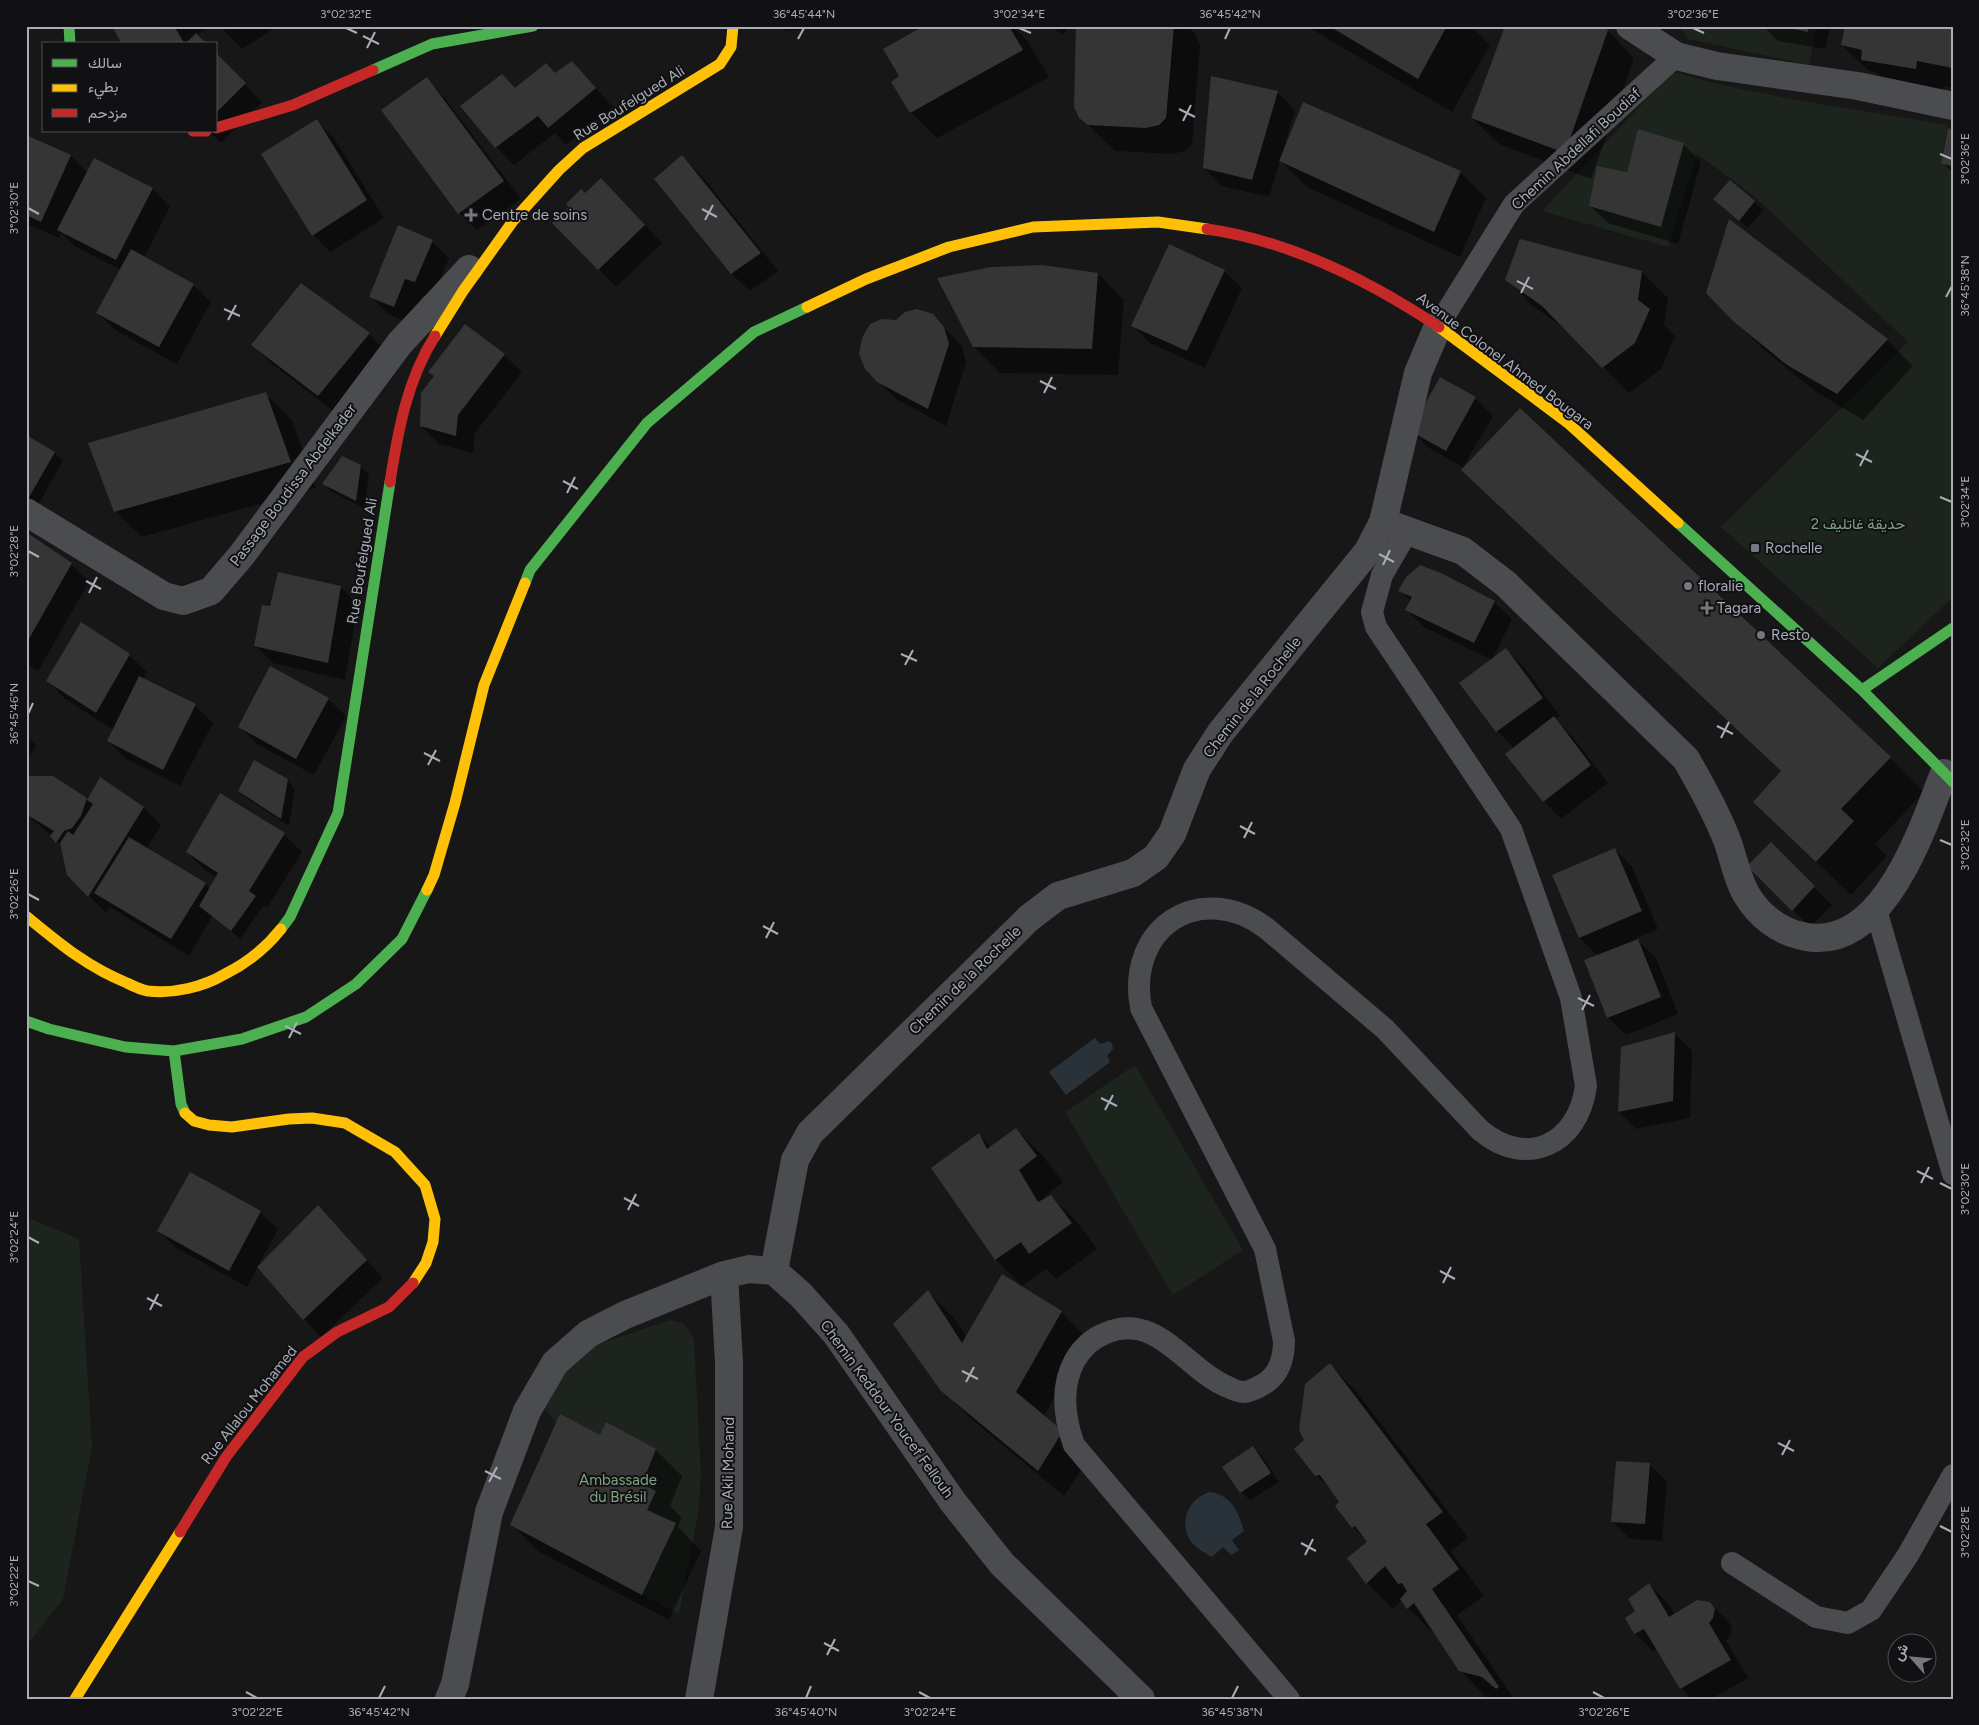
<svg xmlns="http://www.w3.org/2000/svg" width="1979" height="1725" viewBox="0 0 1979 1725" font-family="Figtree,Vazirmatn,sans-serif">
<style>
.green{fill:#1d241e}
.water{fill:#2a3239}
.shadow{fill:#0007}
.building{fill:#353536}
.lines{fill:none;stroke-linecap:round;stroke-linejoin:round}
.lane{stroke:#4b4c50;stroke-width:22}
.street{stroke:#4b4c50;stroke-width:28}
.fast{stroke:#4caf50;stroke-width:11}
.slow{stroke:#ffc107;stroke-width:11}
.jam{stroke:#c62828;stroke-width:11}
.ticks{fill:none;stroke:#a8adb8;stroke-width:2}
.poi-dot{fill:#757880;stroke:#111113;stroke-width:2}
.labels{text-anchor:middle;stroke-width:4;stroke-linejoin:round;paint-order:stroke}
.street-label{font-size:15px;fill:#a8adb8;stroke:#111113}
.poi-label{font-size:15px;fill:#a8adb8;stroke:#111113;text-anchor:start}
.park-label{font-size:15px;fill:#7fa381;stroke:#111113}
.neatline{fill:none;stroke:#a8adb8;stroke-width:2}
.ticks-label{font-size:12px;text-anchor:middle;fill:#a8adb8}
</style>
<rect width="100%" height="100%" fill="#171717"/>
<!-- green -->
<path class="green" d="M1679,26H1817L1809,65L1688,39Z
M1672,72C1762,97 1856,109 1948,125L1941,162L1953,165V597L1878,668L1721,527L1908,342L1753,195L1697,154L1668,247L1542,211Z
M1135,1065L1243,1250L1173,1295L1065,1112Z
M26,1217L79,1239L92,1447L63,1599L26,1647Z
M670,1320L683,1323L694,1339L701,1476L698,1515L679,1614L510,1525L557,1424L543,1406L565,1371L596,1345Z"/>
<!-- water -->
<path class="water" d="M1095,1038L1100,1044L1109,1041L1112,1044L1113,1049L1107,1056L1110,1062L1066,1095L1049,1072Z
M1210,1492C1233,1496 1238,1512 1244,1531L1232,1540L1239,1550L1231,1555L1223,1547L1212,1557C1206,1554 1200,1550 1195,1546C1176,1528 1187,1498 1210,1492Z"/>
<!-- shadow -->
<path class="shadow" d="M114,26H212L198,34L206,44H124Z
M220,26H278L242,49Z
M781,26H814V28L786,31Z
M927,26H1013L1028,42L1049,77L937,138L911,112Z
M1050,26H1069L1063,35Z
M1078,26H1188L1196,35L1200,46L1192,144L1185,151L1173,154L1115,151L1080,117Z
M1306,26H1471L1490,45L1452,112Z
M1594,26L1608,31L1634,58L1591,179L1499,144L1472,118Z
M1763,26H1830L1825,49L1778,41Z
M1846,26H1953V88L1943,86L1942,94L1888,85L1875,72L1869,71L1842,45Z
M216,55L262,102L221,143L209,131H216Z
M572,62L613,107L566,145L555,133L514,165L496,147L462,106L556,74Z
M427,79L444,97L521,199L477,230L459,213Z
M1277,92L1295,110L1284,147L1460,172L1486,198L1460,257L1307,187L1280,160L1269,197L1222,186L1204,168Z
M317,121L334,138L384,218L330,252L313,235Z
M1953,131V173L1943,163Z
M26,136L71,156L88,173L95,159L153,189L170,207L144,258L193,285L211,302L177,364L115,330L98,313L121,270L76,247L61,233L59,238L26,224Z
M1683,144L1701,162L1678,244L1608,223L1590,206L1627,174Z
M682,157L700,174L778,271L750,291L732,274L655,180Z
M1730,181L1763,210L1748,228L1724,208Z
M585,195L618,197L662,243L616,287L554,223Z
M432,241L449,258L432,299L423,295L411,324L388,314L370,296Z
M1224,271L1242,288L1205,368L1150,343L1132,325Z
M1642,272L1668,298L1664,325L1675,336L1661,369L1629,393L1568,331L1533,306L1507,279Z
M1098,274L1124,300L1118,375L1000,373L974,347Z
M932,315L962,346L966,362L946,426L896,399L878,381L896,321Z
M1734,320L1887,340L1913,366L1863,420L1815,391L1761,347Z
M369,334L386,351L336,413L270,362L253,345Z
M504,355L522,372L475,433L473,453L439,444L421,426L435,377L430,372Z
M265,394L292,420L316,488L142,537L115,511Z
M1475,398L1493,416L1463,467L1429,448L1411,430Z
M26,437L54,453L63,461L37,507L26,500Z
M360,466L369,475L364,508L332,492L324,484Z
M1497,504L1890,758L1924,792L1875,844L1887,856L1851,895L1754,802L1782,772Z
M26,533L71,564L89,582L38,671L26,664Z
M341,587L358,605L345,680L273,663L255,645L271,607Z
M1400,591L1494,602L1512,619L1492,660L1424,627L1407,610L1411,602Z
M1506,650L1524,667L1560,716L1555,719L1571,735L1608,783L1561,819L1544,801L1507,754L1514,748L1497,731L1461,683Z
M129,655L147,672L143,679L195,705L213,723L180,786L126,759L109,741L114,730L65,699L48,681Z
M328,699L346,716L314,775L257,744L240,726Z
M26,736L36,745L26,762Z
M26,777L88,801L101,779L144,808L161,825L146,849L205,884L210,889L217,877L205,870L187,852L221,795L284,834L302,852L267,908L263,906L240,939L213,915L189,956L110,907L106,913L89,896L62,847L51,835L26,814Z
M287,780L295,789L289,826L248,799L239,791Z
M1771,844L1832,905L1810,927L1749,866Z
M1615,849L1632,867L1658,929L1636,938L1656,958L1678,1014L1626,1035L1608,1017L1598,956L1580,938L1554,876Z
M1675,1034L1692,1051L1690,1118L1636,1129L1619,1112Z
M1016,1129L1042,1155L1063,1182L1044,1197L1045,1199L1051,1196L1077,1222L1097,1249L1056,1279L1046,1269L1022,1286L996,1260L932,1168L979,1135L991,1147Z
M318,1207L383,1278L321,1337L304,1319Z
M260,1212L278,1229L247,1287L176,1248L159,1230Z
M928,1292L954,1318L967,1337L1061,1312L1087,1338L1044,1416L1089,1458L1064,1496L969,1417L942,1390Z
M1330,1365L1356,1391L1468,1538L1451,1551L1484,1596L1457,1615L1514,1699H1495L1486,1697L1460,1670L1435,1633L1434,1634L1408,1608L1402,1600L1393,1609L1367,1583L1368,1543L1353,1527L1335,1494L1316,1475L1306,1440Z
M601,1437L656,1450L682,1476L670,1506L682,1518L678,1527L701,1551L669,1620L538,1551L512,1524Z
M1253,1447L1262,1456L1279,1482L1250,1500L1241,1492Z
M1650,1465L1667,1482L1662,1541L1630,1539L1612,1521Z
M1649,1584L1667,1602L1675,1615L1710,1603L1728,1621L1732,1628L1730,1636L1726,1641L1748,1678L1711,1699H1691L1681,1688L1657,1649L1653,1651L1635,1633L1637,1611Z"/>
<!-- building -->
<path class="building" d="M112,26H174L183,41L179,44H122Z
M924,26H1009L1023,50L910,113L891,82L899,76L883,49Z
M1076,26H1174L1166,118L1159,125L1146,128L1088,125L1079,118L1074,107Z
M1329,26H1447L1418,79Z
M1505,26H1597L1608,30L1565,153L1471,118Z
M1780,26H1809L1808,32Z
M1845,26H1945L1953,28V68L1917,61L1916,69L1861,60L1862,50L1841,45Z
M196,33L207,44H185Z
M216,53L246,83L216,113Z
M572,61L596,88L548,128L538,116L495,148L460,106L502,74L515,88L546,63L555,73Z
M1211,76L1278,91L1252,180L1203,168Z
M427,77L504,181L458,214L381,110Z
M1303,102L1461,171L1434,232L1279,161Z
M317,119L367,200L312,236L261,154Z
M1948,128L1953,130V166L1941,164Z
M1638,129L1684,143L1661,227L1589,206L1597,166L1627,172Z
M26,135L71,155L41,222L26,215Z
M682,155L761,253L731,274L654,179Z
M94,158L153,188L116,260L57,230Z
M601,178L645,225L598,270L552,223L569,207L566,204L581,189L585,193Z
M1730,180L1755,201L1739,221L1713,199Z
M1729,219L1888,339L1837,394L1787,365L1733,321L1706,293Z
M398,225L433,240L415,282L405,279L394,307L369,297Z
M1520,239L1642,271L1638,300L1650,309L1635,343L1602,368L1542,306L1505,280Z
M1169,244L1225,270L1187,351L1131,326Z
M131,249L194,284L159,347L96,313Z
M1042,265L1098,273L1092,349L973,347L937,278L991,267Z
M301,283L370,333L318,396L251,345Z
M917,309L933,314L944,327L949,344L928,409L877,382L865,369L859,354L862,338L870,324L882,319L896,320L905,312Z
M465,324L505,354L458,415L456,436L420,426L421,393L434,376L428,372Z
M1440,377L1476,397L1446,451L1410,431Z
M266,392L291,462L114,512L88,443Z
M1520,408L1891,757L1841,809L1854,821L1816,862L1753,802L1781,771L1461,470Z
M26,435L55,452L28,499L26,498Z
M342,456L361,465L356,501L322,484Z
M26,532L72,563L26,644Z
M1420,565L1441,573L1495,601L1474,643L1405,610L1412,597L1398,591L1406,577Z
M278,572L341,586L328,663L254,646L262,605L270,606Z
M81,622L130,654L96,713L46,681Z
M1506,648L1543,698L1496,732L1459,683Z
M270,666L329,698L296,759L238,727Z
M139,676L196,704L163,770L107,741Z
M1554,716L1591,765L1543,802L1505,754Z
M254,760L288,779L281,819L238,791Z
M26,776H53L87,798L81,816L72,828L64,831L56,843L50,836L54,831L26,814Z
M100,777L144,807L88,897L67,875L60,843L68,831L73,835L93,804L87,800Z
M220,793L285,833L249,891L256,896L231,931L199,906L218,873L186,852Z
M129,837L206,883L171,939L94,893Z
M1771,842L1815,886L1792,911L1747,866Z
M1615,848L1642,911L1579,938L1552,875Z
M1638,939L1661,997L1607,1018L1584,960Z
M1675,1032L1673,1101L1618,1112L1621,1047Z
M1016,1128L1037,1156L1019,1170L1038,1202L1051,1195L1072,1223L1029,1254L1021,1242L995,1260L931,1168L979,1133L987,1149Z
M190,1172L261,1211L229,1271L157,1231Z
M318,1205L367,1260L303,1320L257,1267Z
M1002,1274L1062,1311L1016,1392L1063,1431L1038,1471L941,1391L893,1324L928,1290L962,1343Z
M1330,1363L1443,1512L1426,1524L1459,1569L1432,1589L1499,1687L1496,1689L1482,1677L1459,1671L1414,1603L1407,1609L1400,1599L1407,1591L1402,1583L1398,1584L1385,1566L1366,1584L1347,1558L1367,1542L1355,1526L1352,1528L1335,1506L1339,1502L1320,1475L1315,1476L1294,1449L1304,1440L1299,1430L1305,1384Z
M560,1414L600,1435L606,1422L656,1449L642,1484L656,1491L647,1510L676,1523L642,1595L510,1525Z
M1253,1446L1271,1473L1240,1493L1222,1467Z
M1616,1461L1650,1463L1645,1524L1611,1522Z
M1649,1583L1669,1617L1697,1600L1710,1602L1715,1609L1713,1618L1709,1623L1731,1660L1680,1689L1644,1629L1634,1634L1625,1618L1635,1611L1628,1599Z"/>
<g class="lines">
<!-- lane -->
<path class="lane" d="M1438,326L1514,204L1676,56
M1876,910L1953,1174
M1732,1563L1816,1617L1848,1623L1871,1610L1908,1555L1953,1475
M1289,1699L1074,1445C1064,1417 1060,1387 1075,1360C1082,1348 1093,1338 1106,1333C1157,1311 1186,1370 1228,1387C1232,1389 1238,1392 1243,1392C1251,1392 1260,1386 1267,1382C1280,1372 1284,1356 1284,1341L1265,1249L1141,1008C1126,928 1199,879 1266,928L1385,1029L1480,1130C1526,1169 1578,1145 1586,1086L1571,998L1511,829L1376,627L1372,612L1382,575L1408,530"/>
<!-- street -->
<path class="street" d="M1630,26L1676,56L1717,66L1858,86L1953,106
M26,512L164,596L183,601L211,591L241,556L400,343L469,269
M1383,522L1463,551L1506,584L1686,759C1701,785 1716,812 1727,840C1734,859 1737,880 1748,897C1759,915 1778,930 1798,935C1881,959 1922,830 1944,773
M774,1271L795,1160L810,1133L1029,918L1058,896L1133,873L1156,857L1172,834L1197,769L1221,732L1368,551L1383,522L1418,373L1438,326
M449,1699L455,1684L489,1512L527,1411L555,1363L588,1334L625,1315L724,1275L749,1269L774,1271L801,1295L836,1334L953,1502L1002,1564L1141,1699
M699,1699L729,1527V1362L724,1275"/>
<!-- fast -->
<path class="fast" d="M69,26L70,44
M373,70L432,44L533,26
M1678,523L1862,690L1953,782
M525,583L530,570L647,423L754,332L807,307
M1862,690L1953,628
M281,929L290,917L338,813L390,482
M26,1021L49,1029L125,1047L174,1051L242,1039L306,1017L356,984L402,939L427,890
M174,1051L181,1104L185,1113"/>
<!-- slow -->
<path class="slow" d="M807,307L866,279L949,247L1033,227L1158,222L1207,229
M1439,327L1568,423L1678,523
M435,336L463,291L513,221L559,170L583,148L720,64L731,47L733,26
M427,890L434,875L455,803L484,685L525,583
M26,916C59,943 87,967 127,983C133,986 141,990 148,991C174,994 203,987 225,974C247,963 265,949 281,929
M185,1113L194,1121L209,1125L232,1127L289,1119L312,1118L345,1123L395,1152L425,1185L435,1219L433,1242L426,1263L413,1283
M75,1699L180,1532"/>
<!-- jam -->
<path class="jam" d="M216,128L293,105L373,70
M193,131H206
M1207,229C1290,241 1370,281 1439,327
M390,482C398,431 407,380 435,336
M180,1532L226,1457L303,1357L337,1332L389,1307L413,1283"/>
</g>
<!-- ticks -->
<path class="ticks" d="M346,28L357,33M1019,28L1031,33M1693,28L1704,33M363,36L379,44M798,39L804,28M1225,39L1230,28M367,48L375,32M1179,109L1195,117M1183,121L1191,105M1940,154L1952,159M28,208L39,214M702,209L717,217M705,220L713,205M1517,281L1533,289M1521,293L1529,277M1946,297L1952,286M224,309L240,316M228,320L236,305M1040,381L1056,389M1044,393L1052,377M1856,454L1872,462M1860,466L1868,450M563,481L578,489M567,493L575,477M1940,497L1952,502M28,551L39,557M1379,554L1394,562M1383,565L1390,550M86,581L101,589M89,593L97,577M901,654L917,661M905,665L913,650M28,714L33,703M1717,726L1733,734M1721,738L1729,722M424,753L440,761M428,765L436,750M1240,826L1255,834M1244,838L1252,822M1940,840L1952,845M28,894L39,900M763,926L778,934M766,938L774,922M1578,998L1594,1006M1582,1010L1590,995M285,1026L301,1034M289,1038L297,1022M1101,1098L1117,1106M1105,1110L1113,1095M1917,1171L1933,1179M1921,1183L1929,1167M1940,1183L1952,1189M624,1198L639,1206M628,1210L636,1194M28,1237L39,1243M1440,1271L1455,1279M1443,1283L1451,1267M147,1298L162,1306M150,1310L158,1294M962,1371L978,1379M966,1382L974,1367M1778,1443L1794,1451M1782,1455L1790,1440M485,1471L501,1479M489,1482L497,1467M1940,1526L1952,1532M1301,1543L1316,1551M1305,1555L1313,1539M28,1581L39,1586M824,1643L839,1651M827,1655L835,1639M246,1692L257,1698M919,1692L930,1698M1593,1692L1604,1698M379,1698L385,1686M806,1698L811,1686M1232,1698L1238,1686"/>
<!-- markers -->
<g class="poi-dot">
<path d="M468.5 207.5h5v5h5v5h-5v5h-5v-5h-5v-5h5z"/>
<rect x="1750" y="543" width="10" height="10" rx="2.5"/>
<circle cx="1688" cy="586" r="5"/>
<path d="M1704.5 600.5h5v5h5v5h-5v5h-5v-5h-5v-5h5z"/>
<circle cx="1761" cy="635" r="5"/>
</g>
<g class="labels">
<!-- street labels -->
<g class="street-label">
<text transform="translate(629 103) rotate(-32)" y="5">Rue Boufelgued Ali</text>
<text transform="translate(1576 149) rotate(-43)" y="5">Chemin Abdellafi Boudiaf</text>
<text transform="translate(1505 361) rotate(37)" y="5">Avenue Colonel Ahmed Bougara</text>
<text transform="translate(293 485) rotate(-53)" y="5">Passage Boudissa Abdelkader</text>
<text transform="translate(362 561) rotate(-81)" y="5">Rue Boufelgued Ali</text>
<text transform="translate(1252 697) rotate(-52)" y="5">Chemin de la Rochelle</text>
<text transform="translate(965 980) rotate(-44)" y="5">Chemin de la Rochelle</text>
<text transform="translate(249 1405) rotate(-52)" y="5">Rue Allalou Mohamed</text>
<text transform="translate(887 1409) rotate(54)" y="5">Chemin Keddour Youcef Fellouh</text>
<text transform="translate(728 1473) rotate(-89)" y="5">Rue Akli Mohand</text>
</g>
<!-- poi labels -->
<g class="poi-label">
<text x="482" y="220">Centre de soins</text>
<text x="1765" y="553">Rochelle</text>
<text x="1698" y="591">floralie</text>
<text x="1717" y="613">Tagara</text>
<text x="1771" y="640">Resto</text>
</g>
<!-- park labels -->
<g class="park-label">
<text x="1858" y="529">حديقة غاتليف 2</text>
<text x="618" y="1485">Ambassade<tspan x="618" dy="17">du Brésil</tspan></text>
</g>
</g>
<!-- border -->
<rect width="1979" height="1725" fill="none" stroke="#111113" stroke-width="55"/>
<!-- legend -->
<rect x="42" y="42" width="175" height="90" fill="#111113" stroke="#4d4f55"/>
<rect x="52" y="59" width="25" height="8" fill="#4caf50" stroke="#4d4f55"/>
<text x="88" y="68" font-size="15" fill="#a8adb8">سالك</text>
<rect x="52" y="84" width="25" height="8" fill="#ffc107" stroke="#4d4f55"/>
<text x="88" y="92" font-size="15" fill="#a8adb8">بطيء</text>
<rect x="52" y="109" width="25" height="8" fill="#c62828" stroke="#4d4f55"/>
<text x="88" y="118" font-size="15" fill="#a8adb8">مزدحم</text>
<!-- north arrow -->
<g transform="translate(1912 1658) rotate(297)"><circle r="24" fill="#111113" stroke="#4d4f55"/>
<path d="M0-4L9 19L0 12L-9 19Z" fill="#757880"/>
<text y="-8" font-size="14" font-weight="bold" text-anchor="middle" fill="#a8adb8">ش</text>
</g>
<rect x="28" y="28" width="1924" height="1670" class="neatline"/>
<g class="ticks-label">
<text x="346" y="18">3°02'32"E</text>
<text x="804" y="18">36°45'44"N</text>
<text x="1019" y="18">3°02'34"E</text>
<text x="1230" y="18">36°45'42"N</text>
<text x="1693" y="18">3°02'36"E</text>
<text transform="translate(1965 159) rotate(-90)" y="4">3°02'36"E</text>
<text transform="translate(14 208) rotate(-90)" y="4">3°02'30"E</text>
<text transform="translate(1965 286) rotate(-90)" y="4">36°45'38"N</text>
<text transform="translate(1965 502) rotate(-90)" y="4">3°02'34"E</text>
<text transform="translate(14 551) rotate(-90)" y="4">3°02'28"E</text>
<text transform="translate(14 714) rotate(-90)" y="4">36°45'46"N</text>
<text transform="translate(1965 845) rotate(-90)" y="4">3°02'32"E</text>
<text transform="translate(14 894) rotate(-90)" y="4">3°02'26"E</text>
<text transform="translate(1965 1189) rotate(-90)" y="4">3°02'30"E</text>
<text transform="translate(14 1237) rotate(-90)" y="4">3°02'24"E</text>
<text transform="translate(1965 1532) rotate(-90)" y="4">3°02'28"E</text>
<text transform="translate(14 1581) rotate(-90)" y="4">3°02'22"E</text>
<text x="257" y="1716">3°02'22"E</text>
<text x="379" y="1716">36°45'42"N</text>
<text x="806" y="1716">36°45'40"N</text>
<text x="930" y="1716">3°02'24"E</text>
<text x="1232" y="1716">36°45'38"N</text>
<text x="1604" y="1716">3°02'26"E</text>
</g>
</svg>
